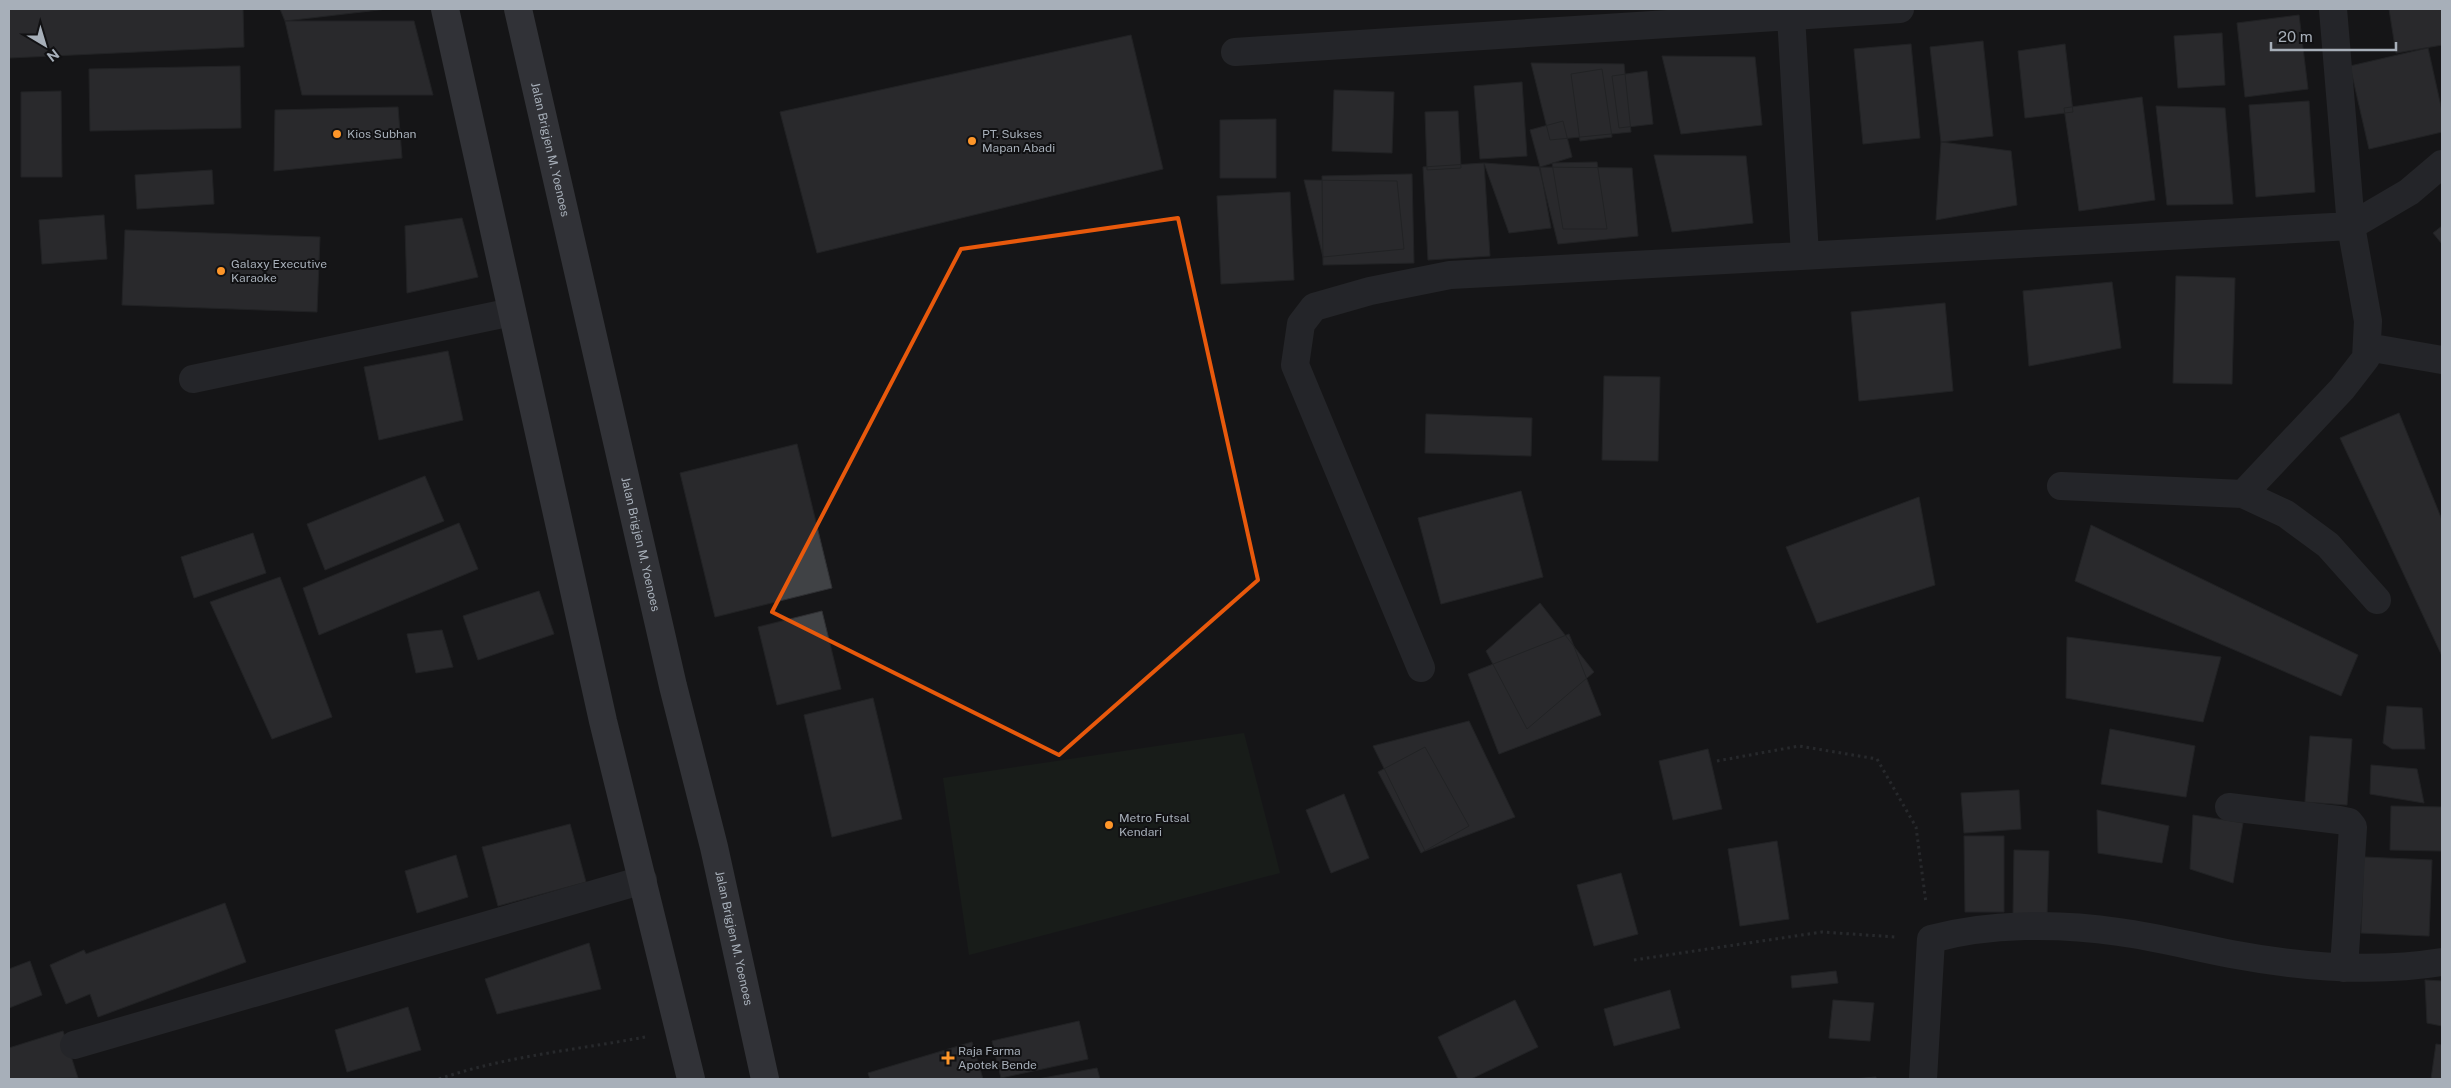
<svg xmlns="http://www.w3.org/2000/svg" width="2451" height="1088" viewBox="0 0 2451 1088" font-family="'Public Sans',sans-serif">
<style>
.green{fill:#1c241c}
.building{fill:#404245;stroke:#303134}
.lines{fill:none;stroke-linecap:round;stroke-linejoin:round}
.path{stroke:#3d4045;stroke-width:3;stroke-dasharray:2.5 4;stroke-linecap:butt}
.minor{stroke:#37393e;stroke-width:28}
.major{stroke:#53565d;stroke-width:28}
.marked{fill:none;stroke:#e8590c;stroke-width:4;stroke-linejoin:round}
.poi-dot{fill:#fe9629;stroke:#111113;stroke-width:2}
.labels{text-anchor:middle;stroke-width:4;stroke-linejoin:round;paint-order:stroke}
.poi-label{font-size:12px;fill:#a7afb9;stroke:#111113;text-anchor:start}
.street-label{font-size:12px;fill:#a7afb9;stroke:#111113}
</style>
<rect width="100%" height="100%" fill="#161618"/>
<!-- green -->
<path class="green" d="M1244,733L1280,873L969,955L943,778Z"/>
<!-- building -->
<path class="building" d="M9,9H243L244,47L9,58Z
M280,9H387L285,21Z
M2389,9H2442V45L2396,53Z
M2299,15L2308,89L2245,97L2237,23Z
M285,21H414L433,95H302Z
M2222,33L2225,85L2178,88L2174,36Z
M1131,35L1163,169L817,253L780,112Z
M1983,41L1993,136L1941,142L1930,47Z
M1911,44L1920,138L1863,144L1854,49Z
M2065,44L2073,112L2025,118L2018,51Z
M2428,48L2442,111V132L2369,149L2350,66Z
M1662,56L1755,57L1762,125L1681,134Z
M1531,63L1624,64L1631,132L1550,140Z
M240,66L241,128L90,131L89,69Z
M1602,69L1612,137L1580,141L1571,74Z
M1647,71L1653,124L1619,128L1612,76Z
M1522,82L1527,156L1480,159L1474,86Z
M1334,90L1394,92L1392,153L1332,151Z
M61,91L62,177H21V92Z
M2142,97L2155,200L2079,211L2064,108Z
M2309,101L2315,192L2256,197L2249,105Z
M2156,106L2225,108L2233,204L2167,205Z
M398,107L402,158L274,171L275,110Z
M1458,111L1461,168L1427,170L1425,112Z
M1276,119V178H1220V120Z
M1563,121L1572,157L1540,167L1530,130Z
M1941,142L2011,151L2017,205L1936,220Z
M1654,155L1746,156L1753,223L1672,232Z
M1597,162L1607,229H1563L1552,163Z
M1484,163L1490,256L1428,260L1423,167Z
M1484,163L1540,167L1551,228L1509,233Z
M1539,167L1632,168L1638,236L1558,244Z
M212,170L214,204L137,209L135,175Z
M1412,174L1414,263L1323,265L1322,176Z
M1304,180L1397,181L1404,249L1323,257Z
M1290,192L1294,280L1221,284L1217,196Z
M104,215L107,259L42,264L39,220Z
M462,218L478,277L407,293L405,226Z
M2442,226V244L2433,233Z
M125,230L320,237L317,312L122,305Z
M2176,276L2235,278L2232,384L2173,383Z
M2112,282L2121,348L2029,366L2023,291Z
M1945,303L1953,391L1859,401L1851,312Z
M448,351L463,420L379,440L364,367Z
M1604,376L1660,377L1658,461L1602,460Z
M2399,413L2442,520V656L2340,438Z
M1426,414L1532,418L1531,456L1425,453Z
M797,444L832,588L715,617L680,473Z
M425,476L444,521L325,570L307,524Z
M1521,491L1543,577L1441,604L1418,518Z
M1919,497L1935,585L1817,623L1786,547Z
M459,523L478,569L319,635L303,588Z
M2091,525L2358,655L2341,696L2075,581Z
M253,533L266,573L194,598L181,557Z
M280,577L332,717L272,739L210,602Z
M539,591L554,634L478,660L463,616Z
M1540,603L1594,672L1527,729L1486,651Z
M822,611L841,689L777,705L758,627Z
M442,630L453,667L416,673L407,634Z
M1569,634L1601,715L1499,754L1468,674Z
M2067,637L2221,657L2203,722L2066,698Z
M873,698L902,819L832,837L804,715Z
M2387,706L2422,708L2425,749H2392L2383,743Z
M1469,721L1515,817L1425,851L1373,746Z
M2110,729L2195,746L2186,797L2101,784Z
M2310,736L2352,739L2347,805L2305,802Z
M1425,747L1469,826L1421,853L1378,772Z
M1708,749L1722,809L1673,820L1659,761Z
M2371,765L2417,769L2424,803L2370,794Z
M2019,790L2021,829L1964,833L1961,793Z
M1344,794L1369,858L1331,873L1306,810Z
M2391,806L2442,807V851L2390,850Z
M2097,810L2169,826L2162,863L2098,853Z
M2193,815L2243,823L2233,883L2190,869Z
M570,824L586,882L498,906L482,847Z
M1964,836H2004V912H1965Z
M1777,841L1789,919L1740,926L1728,849Z
M2014,850L2049,851L2047,915L2013,914Z
M456,855L468,897L417,913L405,871Z
M2364,857L2432,860L2429,936L2361,933Z
M1621,873L1638,934L1594,946L1577,885Z
M225,903L246,962L98,1017L90,994L66,1004L50,965L84,950L86,954Z
M589,943L601,989L497,1014L485,979Z
M30,961L42,995L9,1008V969Z
M1836,971L1838,983L1792,988L1791,976Z
M2425,980L2442,981V1026L2427,1023Z
M1670,990L1680,1028L1614,1046L1604,1009Z
M1515,1000L1538,1047L1471,1079H1458L1438,1037Z
M1833,1000L1874,1003L1870,1041L1829,1038Z
M408,1007L421,1050L347,1072L335,1030Z
M1079,1021L1088,1059L1001,1078L992,1041Z
M63,1031L78,1078L9,1079V1048Z
M972,1042L983,1079H870L868,1073Z
M2436,1044L2442,1045V1079H2431Z
M1097,1068L1100,1079H1038Z
M1876,1077V1079H1853Z"/>
<g class="lines">
<!-- path -->
<path class="path" d="M1717,761L1799,746L1877,759L1916,827L1926,903
M1634,960L1822,932L1896,937
M439,1079C506,1056 576,1050 645,1037"/>
<!-- minor -->
<path class="minor" d="M1791,16L1805,255
M1235,52L1900,9
M2367,347L2442,360
M193,379L512,312
M2061,486L2243,494L2342,389L2366,358L2368,321L2351,226L2333,9
M2243,494L2286,514L2328,545L2377,600
M1421,668L1295,365L1301,324L1314,307L1370,291L1450,275L2351,226L2409,192L2442,164
M2229,807L2339,820L2349,822L2353,827L2344,968
M74,1045L643,880
M1923,1079L1931,939C1989,923 2059,923 2119,932C2157,937 2194,947 2231,954C2300,967 2373,973 2442,962"/>
<!-- major -->
<g class="major">
<path d="M445,9L603,721L691,1079"/>
<path id="s1" d="M518,9L673,686L714,847L765,1079"/>
</g>
</g>
<!-- marked area -->
<path d="M0 0H2451V1088H0ZM1178,218L1258,580L1059,755L772,612L961,249Z" fill="#161618" fill-opacity=".55" fill-rule="evenodd"/>
<path class="marked" d="M1178,218L1258,580L1059,755L772,612L961,249Z"/>
<!-- markers -->
<g class="poi-dot">
<circle cx="337" cy="134" r="5"/>
<circle cx="972" cy="141" r="5"/>
<circle cx="221" cy="271" r="5"/>
<circle cx="1109" cy="825" r="5"/>
<path d="M945.5 1050.5h5v5h5v5h-5v5h-5v-5h-5v-5h5z"/>
</g>
<g class="labels">
<!-- poi labels -->
<g class="poi-label">
<text x="347" y="138">Kios Subhan</text>
<text x="982" y="138">PT. Sukses<tspan x="982" dy="14">Mapan Abadi</tspan></text>
<text x="231" y="268">Galaxy Executive<tspan x="231" dy="14">Karaoke</tspan></text>
<text x="1119" y="822">Metro Futsal<tspan x="1119" dy="14">Kendari</tspan></text>
<text x="958" y="1055">Raja Farma<tspan x="958" dy="14">Apotek Bende</tspan></text>
</g>
<!-- street labels -->
<g class="street-label">
<text dy="4" stroke="none"><textPath href="#s1" startOffset="144">Jalan Brigjen M. Yoenoes</textPath></text>
<text dy="4" stroke="none"><textPath href="#s1" startOffset="549">Jalan Brigjen M. Yoenoes</textPath></text>
<text dy="4" stroke="none"><textPath href="#s1" startOffset="954">Jalan Brigjen M. Yoenoes</textPath></text>
</g>
</g>
<!-- border -->
<rect width="2451" height="1088" fill="none" stroke="#a7afb9" stroke-width="20"/>
<!-- north arrow -->
<g transform="translate(45 45) rotate(142)" stroke="#111113" stroke-width="4" paint-order="stroke">
<path d="M0-4L9 19L0 12L-9 19Z" fill="#a7afb9"/>
<text y="-8" font-size="14" font-weight="bold" text-anchor="middle" fill="#a7afb9">N</text>
</g>
<!-- scale -->
<path d="M2271 42v8h125v-8" fill="none" stroke="#a7afb9" stroke-width="2.5"/>
<text x="2278" y="42" font-size="15" fill="#a7afb9" stroke="#111113" stroke-width="4" paint-order="stroke">20 m</text>
</svg>
